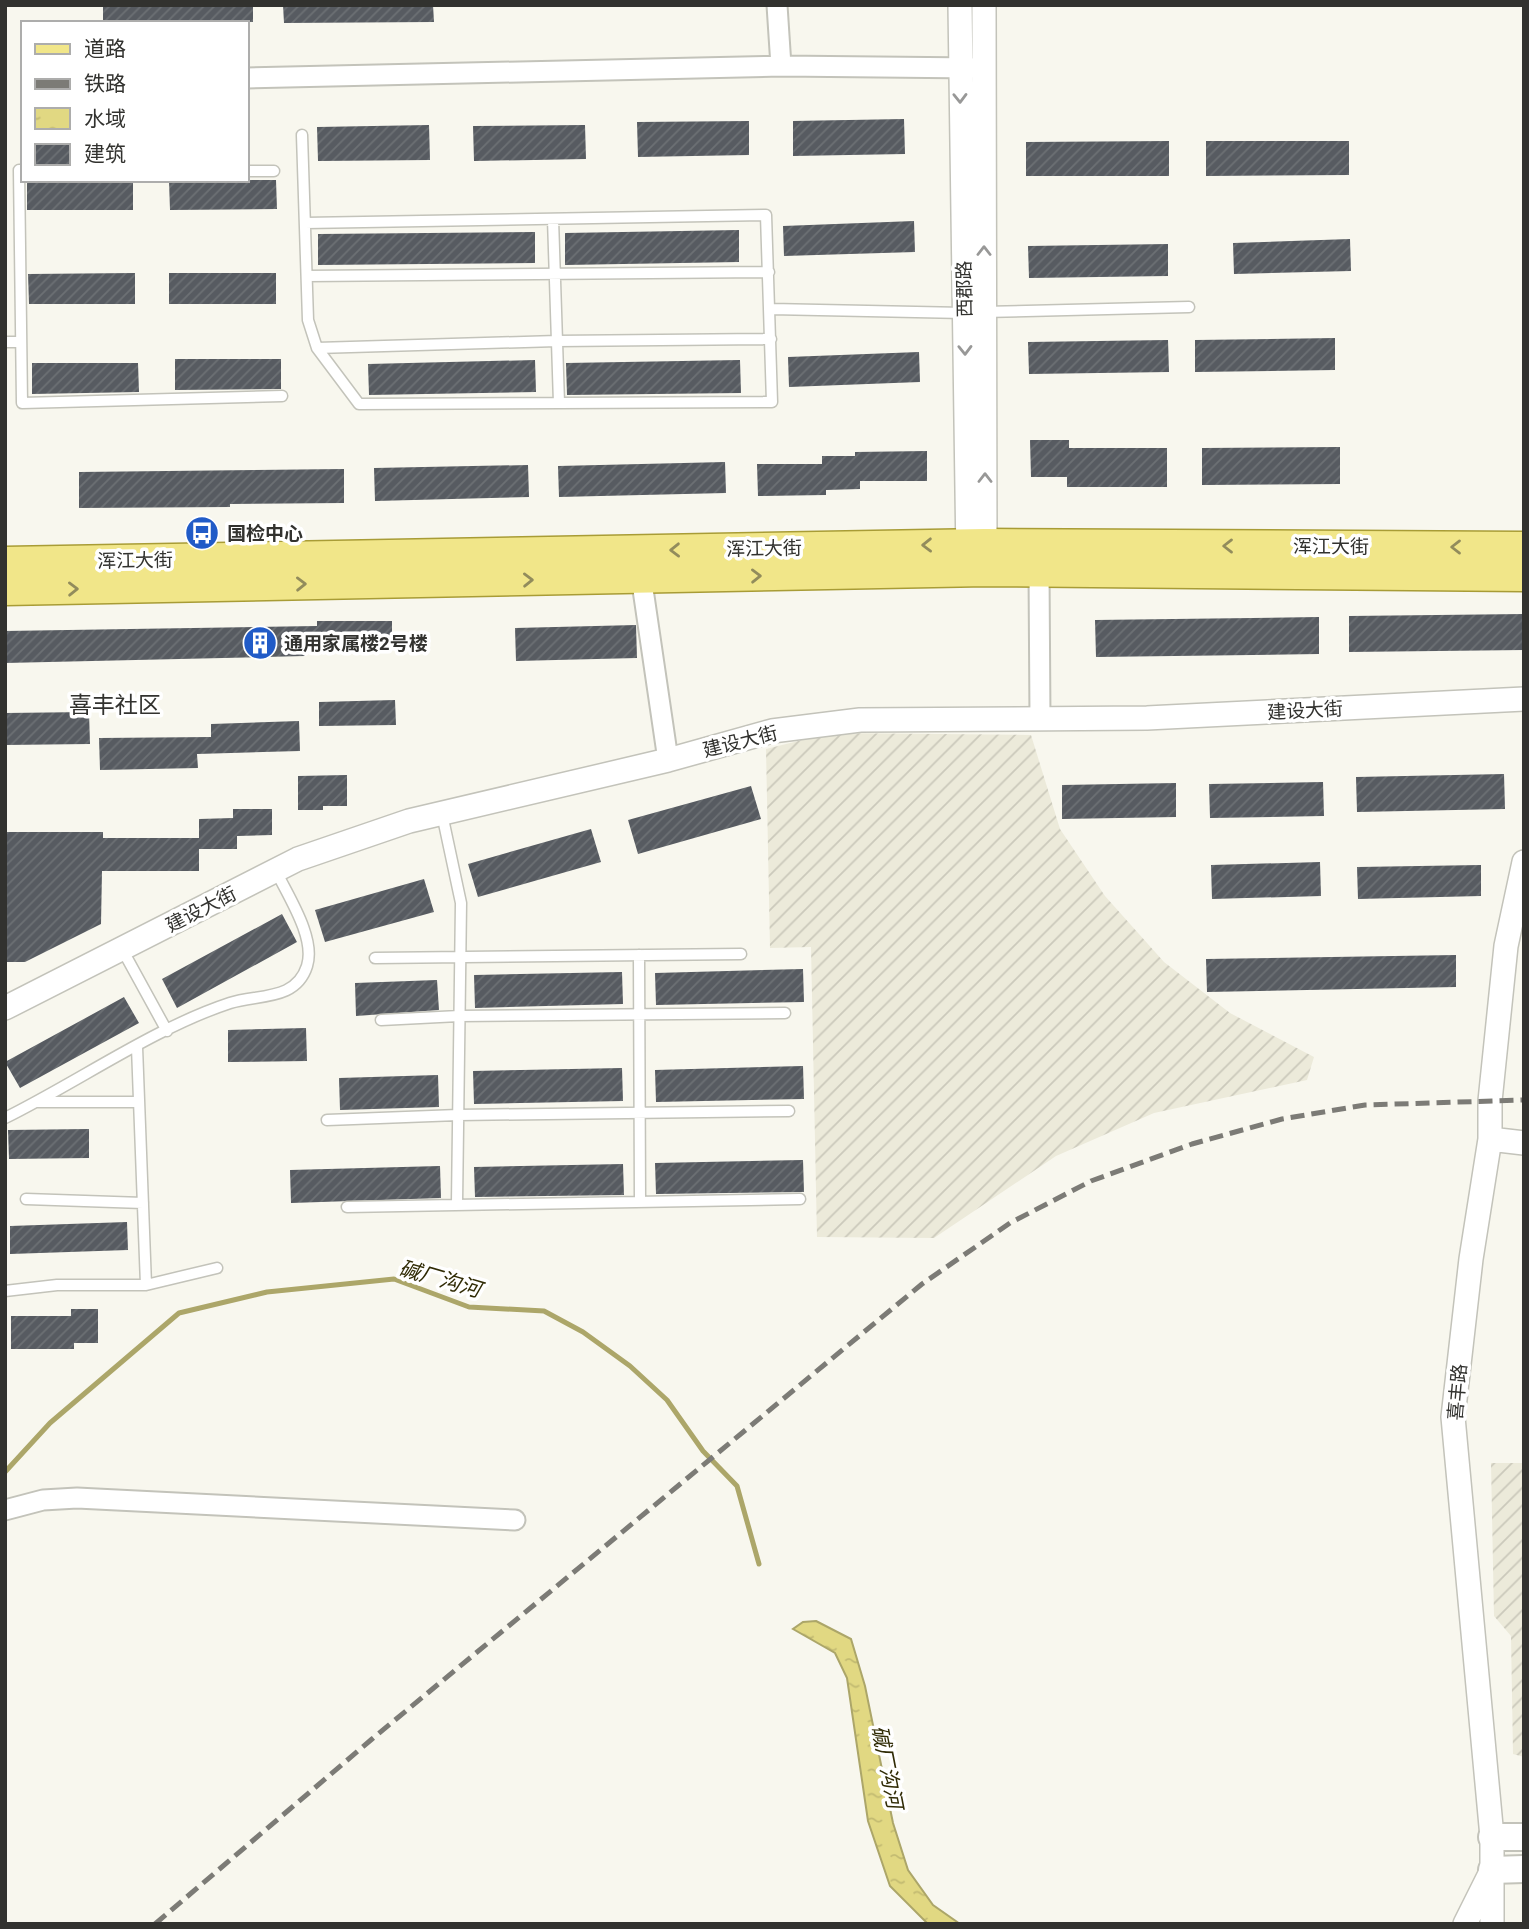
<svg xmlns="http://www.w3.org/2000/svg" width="1529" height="1929" viewBox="0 0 1529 1929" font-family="Barlow,'Noto Sans SC',sans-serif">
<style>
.industrial{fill:url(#industrial-furrows)}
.water{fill:url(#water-ripples);stroke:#aca669;stroke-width:2}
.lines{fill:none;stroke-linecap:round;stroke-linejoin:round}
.stream{stroke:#aca669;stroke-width:5}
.building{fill:url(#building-hatch)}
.service-casing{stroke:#c3c3ba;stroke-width:13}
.minor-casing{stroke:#c3c3ba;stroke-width:23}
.tertiary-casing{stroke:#c3c3ba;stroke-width:26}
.secondary-casing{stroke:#c3c3ba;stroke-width:30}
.primary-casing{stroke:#a89c36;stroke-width:33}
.service{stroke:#fff;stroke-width:10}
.minor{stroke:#fff;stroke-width:19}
.tertiary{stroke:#fff;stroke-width:23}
.secondary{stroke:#fff;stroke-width:26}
.primary{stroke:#f1e689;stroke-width:30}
.rail{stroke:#7c7b76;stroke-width:5;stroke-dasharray:14 7;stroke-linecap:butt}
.oneway{stroke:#989897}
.oneway2{stroke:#928c5c}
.labels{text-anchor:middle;stroke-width:7;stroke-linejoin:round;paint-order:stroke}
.street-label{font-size:19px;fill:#32322f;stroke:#fff}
.poi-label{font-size:19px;font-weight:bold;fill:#32322f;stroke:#fff;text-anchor:start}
.water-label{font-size:21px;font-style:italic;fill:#302b05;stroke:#fff}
.quarter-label{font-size:23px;fill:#32322f;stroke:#fff}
</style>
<defs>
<pattern id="industrial-furrows" width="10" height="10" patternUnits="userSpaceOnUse" patternTransform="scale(1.75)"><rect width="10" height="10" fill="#eceada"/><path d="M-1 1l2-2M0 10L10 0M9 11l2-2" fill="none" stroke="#cbc9bb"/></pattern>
<pattern id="water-ripples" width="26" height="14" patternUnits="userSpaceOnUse" patternTransform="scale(1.75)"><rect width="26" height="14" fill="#e1d882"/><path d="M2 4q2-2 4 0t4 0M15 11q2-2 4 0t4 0" fill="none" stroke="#c2ba71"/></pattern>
<pattern id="building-hatch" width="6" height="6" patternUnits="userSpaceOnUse" patternTransform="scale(1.75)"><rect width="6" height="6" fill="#575b61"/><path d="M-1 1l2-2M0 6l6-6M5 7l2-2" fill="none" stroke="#6c7074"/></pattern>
</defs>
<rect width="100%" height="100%" fill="#f8f7ee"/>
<!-- industrial -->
<path class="industrial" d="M830,733L1031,735L1060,829L1105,896L1164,962L1230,1013L1314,1057L1307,1080L1154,1113L1056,1156L934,1238L817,1237L811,947L770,948L766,749Z
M1491,1463H1524V1757L1513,1754L1511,1636L1494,1616Z"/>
<!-- water -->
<path class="water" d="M816,1621L851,1639L865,1686L893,1823L908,1870L933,1905L960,1924H928L890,1886L868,1821L847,1678L835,1653L793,1629L803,1622Z"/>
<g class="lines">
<!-- stream -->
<path class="stream" d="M5,1472L50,1423L179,1313L267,1292L394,1279L469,1307L544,1311L583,1332L630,1366L667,1400L703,1451L737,1486L759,1564"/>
</g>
<!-- building -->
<path class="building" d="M103,5H253V22L103,23Z
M283,5H433L434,22L284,23Z
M904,119L905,154L793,156V121Z
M749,121V155L638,157L637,122Z
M429,125L430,160L318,161L317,127Z
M585,125L586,159L474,161L473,126Z
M1169,141V176H1026V142Z
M1206,141H1349V175L1206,176Z
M27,180H133V210H27Z
M228,180H276L277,209L170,210L169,181Z
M914,221L915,252L784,256L783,226Z
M739,230V262L565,265V233Z
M535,232V263L318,265V234Z
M1350,239L1351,271L1234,274L1233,243Z
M1168,244V276L1029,278L1028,246Z
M135,273V304H29L28,274Z
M169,273H276V304H169Z
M1335,338V370L1195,372V340Z
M1168,340L1169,372L1029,374L1028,342Z
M919,352L920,382L789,387L788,357Z
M175,359H281V389L175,390Z
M535,360L536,392L369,395L368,364Z
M740,360L741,393L567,395L566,363Z
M32,363H138L139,392L32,394Z
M1030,440H1069V448H1167V487H1067V477H1031Z
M1340,447V484L1202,485V448Z
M927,451V481H860V489L826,490V495L758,496L757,464H822V456H855V452Z
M725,462L726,493L559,497L558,466Z
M528,465L529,497L375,501L374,468Z
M344,469V503L230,504V507L79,508V472Z
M1524,614V650L1349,652V616Z
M1319,617V654L1096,657L1095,620Z
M317,621H392V647H304L305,656L5,663V631L317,626Z
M636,625L637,658L516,661L515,628Z
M395,700L396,725L319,726V702Z
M89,712L90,744L5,745V713Z
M299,721L300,751L197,754L198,768L100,770L99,738L211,737V724Z
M1504,774L1505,809L1357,812L1356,777Z
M347,775V806H323V810H298V776Z
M1323,782L1324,816L1210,818L1209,784Z
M1176,783V817L1062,819V785Z
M751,786L761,819L638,854L628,820Z
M233,809H272V835L237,836V849H199V819L233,818Z
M591,829L601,862L478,897L468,864Z
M5,832H103V838H199V871H102L101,924L25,962H6Z
M1320,862L1321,896L1212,899L1211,865Z
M1481,865V896L1358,899L1357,867Z
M424,879L434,912L325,942L315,910Z
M282,914L297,942L177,1008L162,979Z
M1456,955V987L1207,992L1206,959Z
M803,969L804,1002L656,1005L655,973Z
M622,972L623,1004L475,1008L474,975Z
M437,980L439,1010L356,1016L355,983Z
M124,997L139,1023L20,1088L5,1062Z
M306,1028L307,1061L228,1062V1030Z
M803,1066L804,1099L656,1102L655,1070Z
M622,1068L623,1101L474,1104L473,1071Z
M438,1075L439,1107L340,1110L339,1078Z
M89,1129V1158L9,1159L8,1130Z
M803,1160L804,1192L656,1194L655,1163Z
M623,1164L624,1195L475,1197L474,1167Z
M440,1166L441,1198L291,1203L290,1170Z
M127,1222L128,1250L10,1254V1226Z
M71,1309H98V1343H74V1349H11V1316H71Z"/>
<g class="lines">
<!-- service casing -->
<g class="service-casing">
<path id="service" d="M302,135L308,320L317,348L359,404L772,402L766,215L305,223
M23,170H19L22,403L282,396
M247,171H274
M553,219L559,403
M307,276L769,272
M771,309L964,313
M983,312L1189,307
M5,342H21
M317,348L557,341L771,339
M442,814L461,903L457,1203
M122,949L167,1031
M639,955L640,1201
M375,958L741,954
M381,1020L459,1016L785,1013
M38,1102H139
M5,1118C78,1082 154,1028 230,1003C258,994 296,1001 307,966C316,938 288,896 276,871
M327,1120L458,1115L789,1111
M26,1199L143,1203
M347,1207L800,1199
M146,1285L217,1268
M5,1291L57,1285H146L137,1047"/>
</g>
<!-- minor casing -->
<g class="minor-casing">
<path id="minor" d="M777,5L781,66
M247,78L781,66L976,68
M640,569L668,760
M1039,571L1040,719
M5,1510L43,1500L77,1498L515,1520"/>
</g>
<!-- tertiary casing -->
<g class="tertiary-casing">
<path id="tertiary" d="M960,5L968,559
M984,5L985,561
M5,1008L298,859L409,821L668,760L772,731L860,720L1147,718L1524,699
M1490,1139L1524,1143
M1465,1924L1489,1876
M1492,1924V1837L1453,1417L1471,1259L1490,1139V1101L1506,946L1524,862"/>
</g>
<!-- secondary casing -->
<g class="secondary-casing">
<path id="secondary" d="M1492,1837H1524
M1492,1870L1524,1869"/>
</g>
<!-- primary casing -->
<g class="primary-casing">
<path id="primary" d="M5,562L985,544L1524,547
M5,590L986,571L1524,576"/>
</g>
<!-- service -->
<use href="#service" class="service"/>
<!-- minor -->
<use href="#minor" class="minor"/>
<!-- tertiary -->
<use href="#tertiary" class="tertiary"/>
<!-- secondary -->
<use href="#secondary" class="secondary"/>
<!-- primary -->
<use href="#primary" class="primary"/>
<!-- rail -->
<path class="rail" d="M155,1924L372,1739L922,1284L1010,1223L1091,1181L1192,1144L1282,1119L1365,1105L1524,1100"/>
</g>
<!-- one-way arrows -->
<defs><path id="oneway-chevron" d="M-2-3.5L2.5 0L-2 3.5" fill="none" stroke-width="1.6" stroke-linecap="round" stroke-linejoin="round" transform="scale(1.75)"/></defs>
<g class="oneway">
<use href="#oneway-chevron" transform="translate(960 98) rotate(89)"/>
<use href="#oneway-chevron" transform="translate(984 251) rotate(-90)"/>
<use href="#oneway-chevron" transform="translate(965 350) rotate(89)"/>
<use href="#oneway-chevron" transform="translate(985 478) rotate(-90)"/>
</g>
<g class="oneway2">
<use href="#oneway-chevron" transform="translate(927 545) rotate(179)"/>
<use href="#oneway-chevron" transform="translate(1228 546) rotate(-180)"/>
<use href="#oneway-chevron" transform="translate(1456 547) rotate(-180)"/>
<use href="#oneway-chevron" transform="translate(675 550) rotate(179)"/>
<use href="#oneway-chevron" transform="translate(756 576) rotate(-1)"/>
<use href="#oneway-chevron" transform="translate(528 580) rotate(-1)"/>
<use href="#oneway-chevron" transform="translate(301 584) rotate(-1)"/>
<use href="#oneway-chevron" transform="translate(73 589) rotate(-1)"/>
</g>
<!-- icons -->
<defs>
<g id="bus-disc" transform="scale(1.75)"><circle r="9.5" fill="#215bc7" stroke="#fff"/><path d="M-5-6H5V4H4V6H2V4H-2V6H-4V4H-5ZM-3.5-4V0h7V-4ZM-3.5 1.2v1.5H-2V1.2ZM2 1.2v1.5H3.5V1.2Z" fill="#fff"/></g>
<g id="building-disc" transform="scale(1.75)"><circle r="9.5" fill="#215bc7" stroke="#fff"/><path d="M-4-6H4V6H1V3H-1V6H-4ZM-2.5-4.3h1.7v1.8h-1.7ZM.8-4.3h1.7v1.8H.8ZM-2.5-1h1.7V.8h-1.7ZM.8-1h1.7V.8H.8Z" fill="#fff"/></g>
</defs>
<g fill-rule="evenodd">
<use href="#bus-disc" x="202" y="533"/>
<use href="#building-disc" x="260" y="643"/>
</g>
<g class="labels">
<!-- street labels -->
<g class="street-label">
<text transform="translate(964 289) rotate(-91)" y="7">西郡路</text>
<text x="1331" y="553">浑江大街</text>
<text transform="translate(764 548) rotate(-1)" y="7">浑江大街</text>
<text transform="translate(135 560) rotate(-1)" y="7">浑江大街</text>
<text transform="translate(1305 710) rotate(-3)" y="7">建设大街</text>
<text transform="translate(740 741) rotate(-14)" y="7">建设大街</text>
<text transform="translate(201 909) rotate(-27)" y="7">建设大街</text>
<text transform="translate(1457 1392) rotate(-85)" y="7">喜丰路</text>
</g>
<!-- poi labels -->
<g class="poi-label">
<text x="227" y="540">国检中心</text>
<text x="284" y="650">通用家属楼2号楼</text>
</g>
<!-- water labels -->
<g class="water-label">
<text transform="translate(440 1279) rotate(16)" y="7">碱厂沟河</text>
<text transform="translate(887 1767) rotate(79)" y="7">碱厂沟河</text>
</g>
<!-- quarter labels -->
<g class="quarter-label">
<text x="115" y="713">喜丰社区</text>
</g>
</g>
<!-- border -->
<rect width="1529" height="1929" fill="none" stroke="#32322f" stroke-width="14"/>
<!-- legend -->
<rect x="21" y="21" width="228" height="161" fill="#ffffff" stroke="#adadac" stroke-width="2"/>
<rect x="35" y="44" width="35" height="10" fill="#f1e689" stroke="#adadac" stroke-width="2"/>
<text x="84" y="56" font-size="21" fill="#32322f">道路</text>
<rect x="35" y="79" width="35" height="10" fill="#7c7b76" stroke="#adadac" stroke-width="2"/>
<text x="84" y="91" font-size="21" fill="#32322f">铁路</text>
<rect x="35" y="108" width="35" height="21" fill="url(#water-ripples)" stroke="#adadac" stroke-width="2"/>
<text x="84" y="126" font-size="21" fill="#32322f">水域</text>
<rect x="35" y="144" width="35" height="21" fill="url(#building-hatch)" stroke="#adadac" stroke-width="2"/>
<text x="84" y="161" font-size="21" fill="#32322f">建筑</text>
</svg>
